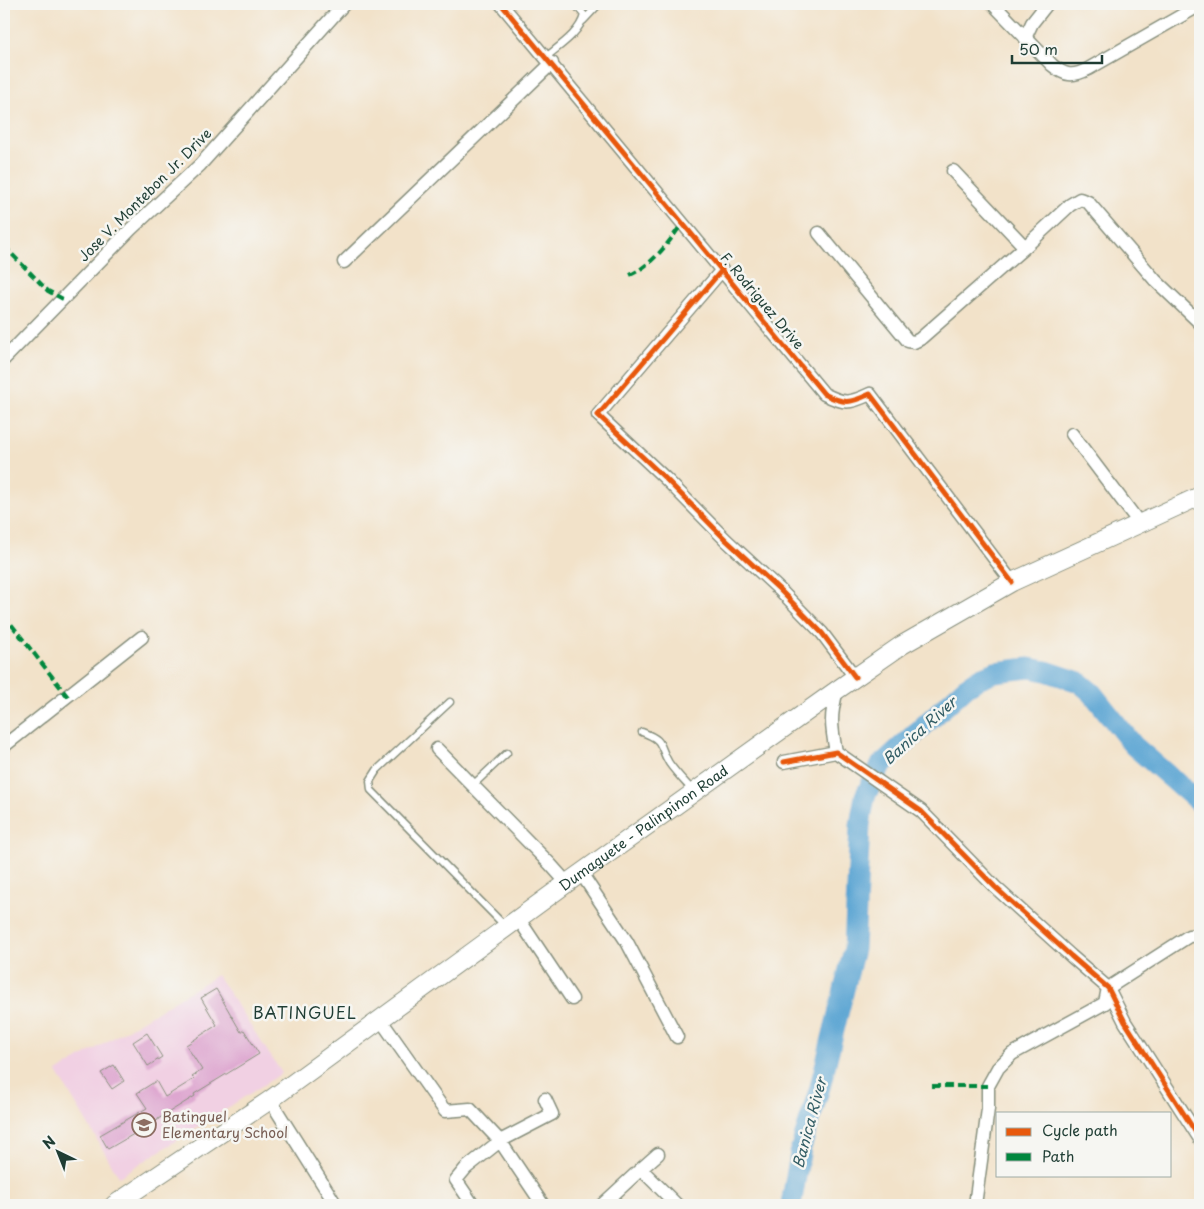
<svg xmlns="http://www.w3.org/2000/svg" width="1204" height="1209" viewBox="0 0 1204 1209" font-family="'Playpen Sans',sans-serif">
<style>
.built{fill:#f1d0e3}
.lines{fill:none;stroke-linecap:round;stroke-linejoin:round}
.river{stroke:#5ca5d3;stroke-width:21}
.building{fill:#dea7d0}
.lane-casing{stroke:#88907e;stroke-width:9}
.street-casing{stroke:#88907e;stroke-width:15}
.secondary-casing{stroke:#88907e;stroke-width:20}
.lane{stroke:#fff;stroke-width:6}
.street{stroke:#fff;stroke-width:12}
.secondary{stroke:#fff;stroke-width:18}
.quiet{stroke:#00873e;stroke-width:4;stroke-dasharray:8 4;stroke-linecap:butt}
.cycleway-casing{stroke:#f6f6f2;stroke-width:8}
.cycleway{stroke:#e8590c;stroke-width:5}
.labels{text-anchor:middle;stroke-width:5;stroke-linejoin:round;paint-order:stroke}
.street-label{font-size:14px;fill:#1f3d34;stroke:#f6f6f2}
.education-label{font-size:14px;fill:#785e54;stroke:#f6f6f2;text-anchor:start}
.water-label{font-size:15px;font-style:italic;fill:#315c64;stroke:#f6f6f2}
.quarter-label{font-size:16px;letter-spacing:1px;fill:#1f3d34;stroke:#f6f6f2}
</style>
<rect width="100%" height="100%" fill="#f6f6f2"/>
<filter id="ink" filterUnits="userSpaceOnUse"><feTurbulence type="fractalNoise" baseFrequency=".02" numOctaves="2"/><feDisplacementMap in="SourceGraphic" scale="10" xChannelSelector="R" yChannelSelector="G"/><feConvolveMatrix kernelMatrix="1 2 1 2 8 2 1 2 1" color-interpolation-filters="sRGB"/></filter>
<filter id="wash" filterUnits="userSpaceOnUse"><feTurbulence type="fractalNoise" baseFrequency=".0096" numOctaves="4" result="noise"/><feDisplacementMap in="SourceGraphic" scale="20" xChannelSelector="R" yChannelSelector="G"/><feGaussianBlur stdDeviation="1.12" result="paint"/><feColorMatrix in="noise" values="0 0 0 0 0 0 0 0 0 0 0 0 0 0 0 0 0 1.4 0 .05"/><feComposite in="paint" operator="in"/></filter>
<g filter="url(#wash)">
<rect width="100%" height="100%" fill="#f2e2c9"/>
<!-- built -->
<path class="built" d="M217,975L282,1073L119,1177L57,1072Z"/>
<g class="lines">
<!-- river -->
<path class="river" d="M791,1205L801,1148L820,1087L854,949L860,825L865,796L881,765L966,687L980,678L995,672L1029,668L1046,671L1079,682L1092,693L1134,746L1200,803"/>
</g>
<g id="blocks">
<!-- building -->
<path class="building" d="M216,989L241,1032L244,1030L259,1054L194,1094L195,1096L158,1119V1120L108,1149L100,1135L147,1108L137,1093L156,1081L165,1097L194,1079L192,1077L202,1070L186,1045L217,1025L201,998Z
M147,1033L162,1057L148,1066L133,1042Z
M114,1065L124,1081L112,1089L101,1073Z"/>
</g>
</g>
<g filter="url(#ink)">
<use href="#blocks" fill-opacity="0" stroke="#88907e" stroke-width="1"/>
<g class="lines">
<!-- lane casing -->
<g class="lane-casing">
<path id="lane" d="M583,21L599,4
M546,57C559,46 580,33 584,15L575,4
M450,702L377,770L370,781L371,790L505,926
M642,732C666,741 658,745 669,763C676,773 685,782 693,791
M473,785L507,753"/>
</g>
<!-- street casing -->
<g class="street-casing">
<path id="street" d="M501,4L824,394C844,404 849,404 870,394L1012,582
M993,4L1052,65C1065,76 1073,77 1088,69L1200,5
M1025,38L1032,23L1047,4
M953,171L1025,247
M819,233L908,341L914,342L920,339L1025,247L1070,205L1080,199L1088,202L1155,280L1200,323
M344,262L552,63
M722,270L598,415L665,478L726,540L780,590L822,633L855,677
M4,359L131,229L200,165L344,4
M1072,434L1140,524
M4,746L142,637
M437,749L550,864L567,883
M836,752C831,725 830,716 837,690
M784,762L836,752L921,811L995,887L1071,956L1108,988L1125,1022L1200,1139
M581,873L627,942L677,1037
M518,918L572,999
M380,1019L445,1111L470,1109L500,1141L543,1205
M270,1100L336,1205
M641,1169L658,1154
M473,1205L456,1180L466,1168L500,1141L552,1114L545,1099
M602,1205L641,1169L677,1205
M975,1205L988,1109V1086L998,1068L1012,1054L1105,1003L1108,988L1189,936L1200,935"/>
</g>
<!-- secondary casing -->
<g class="secondary-casing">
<g id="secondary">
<path id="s1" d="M114,1205L270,1100L567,883L837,690L902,645L1012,582L1200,496"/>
</g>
</g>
<!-- lane -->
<use href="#lane" class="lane"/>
<!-- street -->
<use href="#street" class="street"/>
<!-- secondary -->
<use href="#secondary" class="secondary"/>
<!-- quiet -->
<path class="quiet" d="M4,246L48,291L63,299
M630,275C652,265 669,243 683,222
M4,615L68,697
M932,1086H988"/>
<!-- cycleway casing -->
<g class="cycleway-casing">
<path id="cycleway" d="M501,4L824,394C844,404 849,404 870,394L1012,582
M722,270L598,415L665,478L726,540L780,590L822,633L855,677
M784,762L836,752L921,811L995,887L1071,956L1108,988L1125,1022L1200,1139"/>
</g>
<!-- cycleway -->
<use href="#cycleway" class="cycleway"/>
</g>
</g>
<!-- icons -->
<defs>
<g id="school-ring" transform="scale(1.25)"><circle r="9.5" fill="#f6f6f2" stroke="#8d6e63" stroke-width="1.5"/><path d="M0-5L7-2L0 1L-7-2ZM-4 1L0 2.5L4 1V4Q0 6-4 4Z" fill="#8d6e63"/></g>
</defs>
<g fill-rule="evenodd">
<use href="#school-ring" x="144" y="1125"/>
</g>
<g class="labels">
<!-- street labels -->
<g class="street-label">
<text transform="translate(145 195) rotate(-45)" y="5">Jose V. Montebon Jr. Drive</text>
<text transform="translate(762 301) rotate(50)" y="5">F. Rodriguez Drive</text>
<text dy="5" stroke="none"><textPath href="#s1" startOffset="650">Dumaguete - Palinpinon Road</textPath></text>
</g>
<!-- education labels -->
<g class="education-label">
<text x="162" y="1122">Batinguel<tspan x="162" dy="16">Elementary School</tspan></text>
</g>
<!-- water labels -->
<g class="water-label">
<text transform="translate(920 731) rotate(-42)" y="5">Banica River</text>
<text transform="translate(810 1123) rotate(-75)" y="5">Banica River</text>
</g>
<!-- quarter labels -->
<g class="quarter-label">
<text x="305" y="1019">BATINGUEL</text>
</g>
</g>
<!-- margin -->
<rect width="1204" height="1209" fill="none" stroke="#f6f6f2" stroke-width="20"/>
<!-- legend -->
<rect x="996" y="1112" width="175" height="65" fill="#f6f6f2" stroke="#a0aca6"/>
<rect x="1006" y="1128" width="25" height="8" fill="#e8590c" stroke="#a0aca6"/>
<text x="1042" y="1136" font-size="15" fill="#1f3d34">Cycle path</text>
<rect x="1006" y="1153" width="25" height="8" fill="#00873e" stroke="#a0aca6"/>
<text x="1042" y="1162" font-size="15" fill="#1f3d34">Path</text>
<!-- north arrow -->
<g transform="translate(58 1152) rotate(317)" stroke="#f6f6f2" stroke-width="4" paint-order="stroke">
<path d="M0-4L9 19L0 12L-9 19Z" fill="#1f3d34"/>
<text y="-8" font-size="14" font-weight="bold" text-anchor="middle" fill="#1f3d34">N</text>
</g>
<!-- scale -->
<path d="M1012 55v8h90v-8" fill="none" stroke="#1f3d34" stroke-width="2.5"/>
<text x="1019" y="55" font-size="15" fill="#1f3d34" stroke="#f6f6f2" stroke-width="4" paint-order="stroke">50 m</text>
</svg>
